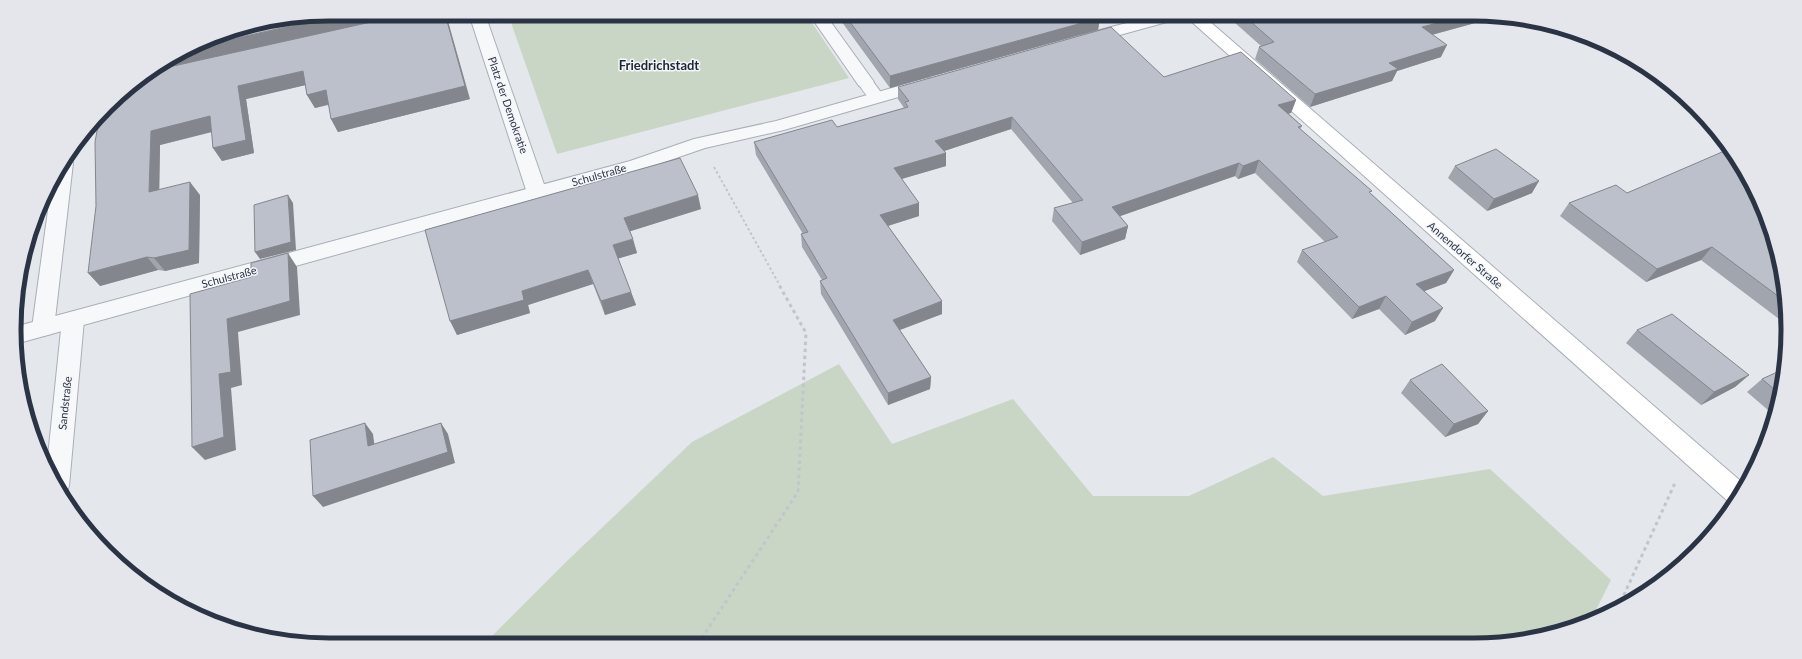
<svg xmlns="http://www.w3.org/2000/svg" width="1802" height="659" viewBox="0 0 1802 659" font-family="Lato,sans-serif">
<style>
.green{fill:#c9d6c5}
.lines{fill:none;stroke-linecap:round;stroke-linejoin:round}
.service-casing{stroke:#a9aeb7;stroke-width:2}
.minor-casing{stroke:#a9aeb7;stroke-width:2}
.tertiary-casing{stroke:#a9aeb7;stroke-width:2}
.secondary-casing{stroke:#a9aeb7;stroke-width:2}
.path-far1{stroke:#c2c5cb;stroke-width:2;stroke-dasharray:2.5 2.5;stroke-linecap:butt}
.path{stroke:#c2c5cb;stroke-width:3;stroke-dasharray:3.5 3.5;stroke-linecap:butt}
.service{fill:#f7f8fa;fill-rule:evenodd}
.minor{fill:#f7f8fa;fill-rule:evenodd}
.tertiary{fill:#f7f8fa;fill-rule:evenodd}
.secondary{fill:#fff;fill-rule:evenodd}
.wall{fill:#a1a5ae}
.shaded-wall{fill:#83868d}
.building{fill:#bbc0ca;stroke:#83868d}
.labels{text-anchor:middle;stroke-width:3;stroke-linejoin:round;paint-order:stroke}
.street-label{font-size:11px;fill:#2b3445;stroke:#f4f6f9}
.far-district-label{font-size:13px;font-weight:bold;fill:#1d2536;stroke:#f4f6f9}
.rim{fill:none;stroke:#2b3445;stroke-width:5}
</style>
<rect width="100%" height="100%" fill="#e4e7ec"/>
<!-- green -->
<path class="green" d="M508,14H806L849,78L557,154Z
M839,364L892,444L1013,399L1093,496H1189L1273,457L1323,496L1490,469L1611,580L1592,618L1514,642L483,645L566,562L692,442Z"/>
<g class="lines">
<!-- service casing -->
<g class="service-casing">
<path id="service" d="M865,77C874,80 879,90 884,97L881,100C869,104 864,91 857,82L860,79Z"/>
</g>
<!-- minor casing -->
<g class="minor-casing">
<path id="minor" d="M472,14H484L486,17L547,193L544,198L537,200L530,198L527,193L470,17Z
M809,14H825L874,82L871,86L865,87L859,86Z
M68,158L71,159L73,163L54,328L51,334L43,336L35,334L32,328L52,181L56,172Z
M73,312L81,314L84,320L69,486L66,494L62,495L47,466L62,320L65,314Z"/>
</g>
<!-- tertiary casing -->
<g class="tertiary-casing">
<path id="tertiary" d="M1161,14H1187L1185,17L1087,44L1081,43L1079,39L1081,35Z
M927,78L933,79L936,83L933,87L784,130L705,148L644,169L19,343L18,326L630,161L694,139L776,121Z"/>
</g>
<!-- secondary casing -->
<g class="secondary-casing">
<path id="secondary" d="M1183,14H1201L1744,484L1735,504L1730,503Z"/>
</g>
<!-- path-far1 -->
<path class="path-far1" d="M714,167L779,284"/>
<!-- path -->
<path class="path" d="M1618,608L1675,483
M698,644L798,492L806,333L778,283"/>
<!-- service -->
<use href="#service" class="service"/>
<!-- minor -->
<use href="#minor" class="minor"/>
<!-- tertiary -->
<use href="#tertiary" class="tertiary"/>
<!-- secondary -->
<use href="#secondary" class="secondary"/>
</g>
<!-- wall -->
<path class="wall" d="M836,14H1105L1098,16L1100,18L1098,30L890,88Z
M1225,14H1472L1497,17L1432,35L1441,57L1397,71L1392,81L1310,107L1255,59L1259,47L1261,46Z
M1514,20L1534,22L1522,25Z
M1552,25H1554L1586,37L1577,40Z
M172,56L470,99L338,132L331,119L329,105L315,108L307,95L305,85L246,99L254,153L222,161L213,148L212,132L160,145L159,190L200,195L199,263L165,271L158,270L100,286L96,206Z
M1164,77L1296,100L1291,113H1288L1302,126L1300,129L1454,270L1446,283L1424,291L1435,321L1405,335L1379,309L1352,319L1297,262L1302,250L1325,242L1255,173L1238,179L1235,176L1120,216L1128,226L1125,239L1080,255L1052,221L1054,208L1073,203L1011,129L944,151L946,153V166L902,179L919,203V216L888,226L942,301V314L900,330L931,377L930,389L888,405L821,294L820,281L822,280L802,247L801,234H803L756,155L754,142L837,127L904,108L898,99V87Z
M1455,166L1532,193L1487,211L1448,178Z
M1627,193L1785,289L1786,320L1783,322L1701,260L1646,282L1560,216L1569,203Z
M701,209L630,231L637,253L618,258L636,305L605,315L593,284L528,305L530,313L457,335L425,230Z
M1637,330L1749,375L1735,387L1701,405L1626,343Z
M1784,369L1777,411L1775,416L1747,392L1762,379Z
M1410,380L1488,411L1478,424L1445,437L1401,393Z"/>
<!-- shaded-wall -->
<path class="shaded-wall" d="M345,14H409L147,74L172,56L187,49Z
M445,14H446L470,99L338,132L331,119Z
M1087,14H1105L1086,19Z
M1471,14L1497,17L1416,39L1422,27Z
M1100,18L1098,30L890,88V76Z
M1525,21L1534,22L1522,25Z
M1580,35L1586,37L1577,40Z
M1447,45L1441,57L1397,71L1392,81L1310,107L1315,94L1389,63Z
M303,71L310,84L246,99L254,153L222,161L213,148L238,86Z
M326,90L333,103L315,108L307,95Z
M1296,100L1291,113L1273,118L1278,105Z
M210,116L219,130L160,145L159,206L149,192L151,131Z
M1012,117L1011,129L935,154V141Z
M946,153V166L894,181V168Z
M1259,160L1255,173L1238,179L1243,166Z
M1239,163L1235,176L1109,220L1112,207Z
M1539,181L1532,193L1487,211L1494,199Z
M190,182L200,195L199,263L165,271L154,258Z
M288,195L293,203L296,250L260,259L255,252Z
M698,195L701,209L628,232L624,218Z
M919,203V216L881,228L880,215Z
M1128,226L1125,239L1080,255L1082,242Z
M633,239L637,253L617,259L613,245Z
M1712,247L1701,260L1646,282L1657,269Z
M288,253L297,267L300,315L238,332L242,385L231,388L236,450L205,460L192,447L227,319Z
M147,257L158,270L100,286L88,273Z
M588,270L593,284L528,305L530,313L457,335L450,321L522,291Z
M1454,270L1446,283L1409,297L1416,284Z
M631,292L636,305L605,315L601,301Z
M1386,296L1379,309L1352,319L1359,307Z
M942,301V314L894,332L893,320Z
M1443,308L1435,321L1405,335L1412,322Z
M1749,375L1735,387L1701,405L1714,392Z
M931,377L930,389L888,405V393Z
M1488,411L1478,424L1445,437L1454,424Z
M365,423L373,434L376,457L368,446Z
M441,423L448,434L455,463L323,507L313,496Z"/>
<!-- building -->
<path class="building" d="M330,14H345L187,49L228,31Z
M407,14H445L465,86L331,119L326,90L307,95L303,71L238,86L246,140L213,148L210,116L151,131L149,192L190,182L189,250L154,258L147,257L88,273L96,206L95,142L99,120L122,92L151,71Z
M844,14H1096L1100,18L890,76Z
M1242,14H1471L1422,27L1447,45L1389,63L1398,69L1315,94L1259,47L1274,42Z
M1111,27L1164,77L1241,52L1296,100L1278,105L1302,126L1298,127L1372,191L1369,192L1454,270L1416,284L1443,308L1412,322L1386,296L1359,307L1302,250L1338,237L1259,160L1243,166L1239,163L1112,207L1128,226L1082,242L1054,208L1083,200L1012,117L935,141L946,153L894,168L919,203L880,215L942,301L893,320L931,377L888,393L820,281L827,278L801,234L808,232L754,142L832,120L837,127L908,107L905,102L909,101L898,87Z
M1496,149L1539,181L1494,199L1455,166Z
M1729,149L1746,172L1771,228L1785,289L1786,302L1712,247L1657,269L1569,203L1616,185L1627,193Z
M680,158L698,195L624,218L633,239L613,245L631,292L601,301L588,270L522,291L524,300L450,321L425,230Z
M288,195L291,242L255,252L254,205Z
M288,253L290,301L227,319L231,372L219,374L224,437L192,447L190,294L251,277V263Z
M1672,314L1749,375L1714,392L1637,330Z
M1442,364L1488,411L1454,424L1410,380Z
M1784,369L1780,394L1762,379Z
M365,423L368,446L441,423L448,452L313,496L310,440Z"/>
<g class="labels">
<!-- street labels -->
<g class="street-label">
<text transform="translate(508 105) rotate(71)" y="4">Platz der Demokratie</text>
<text transform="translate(599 175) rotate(-16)" y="4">Schulstraße</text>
<text transform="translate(1465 255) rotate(41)" y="4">Annendorfer Straße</text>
<text transform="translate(229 277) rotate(-15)" y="4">Schulstraße</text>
<text transform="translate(65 403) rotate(-84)" y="4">Sandstraße</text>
</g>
<!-- far-district labels -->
<g class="far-district-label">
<text x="659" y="70">Friedrichstadt</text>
</g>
</g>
<!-- crop -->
<path d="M0 0H1802V659H0ZM329 21H1473A308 308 0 0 1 1781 329V330A308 308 0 0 1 1473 638H329A308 308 0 0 1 21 330V329A308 308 0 0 1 329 21Z" fill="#e4e6eb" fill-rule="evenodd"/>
<path class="rim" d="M329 21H1473A308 308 0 0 1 1781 329V330A308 308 0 0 1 1473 638H329A308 308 0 0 1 21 330V329A308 308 0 0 1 329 21Z"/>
</svg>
